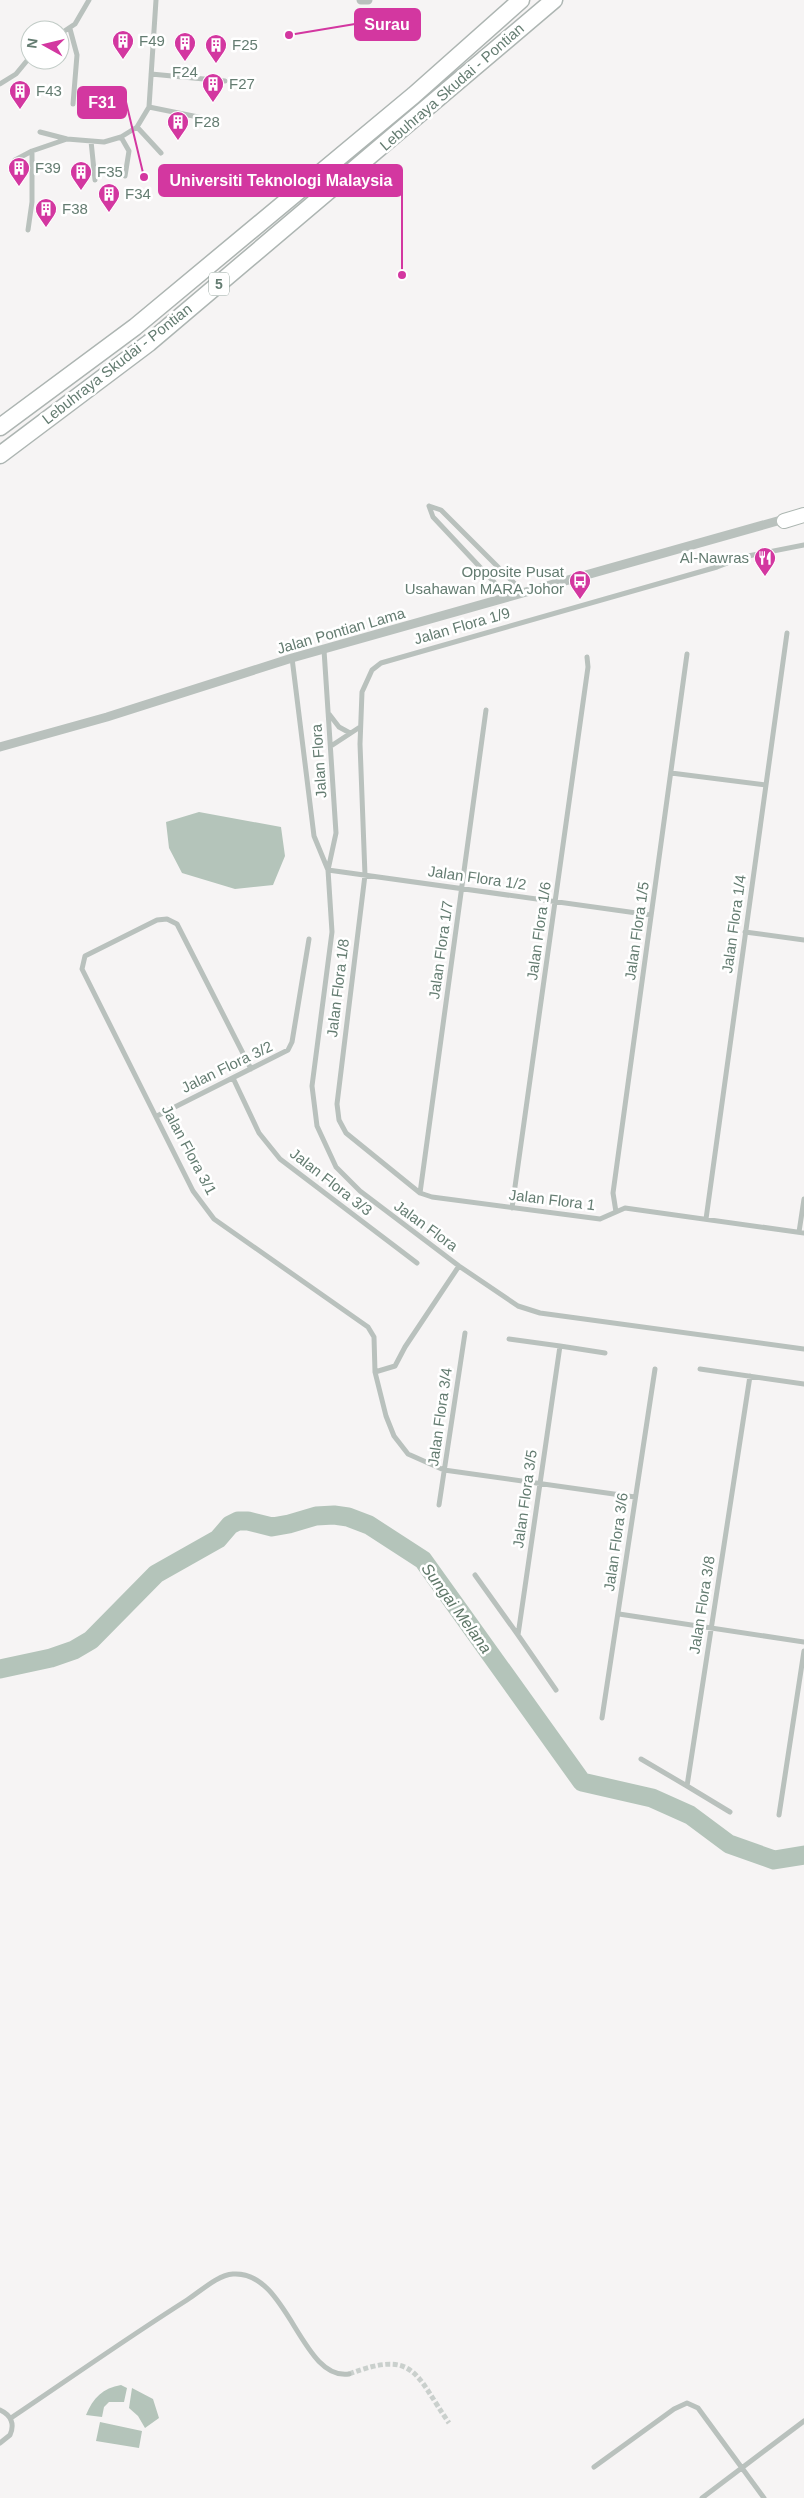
<svg xmlns="http://www.w3.org/2000/svg" width="804" height="2498" viewBox="0 0 804 2498" font-family="Arial,sans-serif">
<style>
.water{fill:#b4c4ba}
.lines{fill:none;stroke-linecap:round;stroke-linejoin:round}
.river{stroke:#b4c4ba;stroke-width:19}
.minor-tunnel{stroke:#cad0cd;stroke-width:5;stroke-dasharray:5 2.5;stroke-linecap:butt}
.secondary-casing{stroke:#acb6b1;stroke-width:16}
.trunk-casing{stroke:#adb5b2;stroke-width:19}
.minor{stroke:#b9c1bd;stroke-width:5}
.tertiary{stroke:#b9c1bd;stroke-width:9}
.secondary{stroke:#fff;stroke-width:14}
.trunk{stroke:#fff;stroke-width:16}
.labels{text-anchor:middle;stroke-width:5;stroke-linejoin:round;paint-order:stroke}
.shield{fill:#fff;stroke:#92a39c;stroke-width:1}
.shield-label{font-size:14px;font-weight:bold;fill:#647c71}
.poi-label{font-size:15px;fill:#647c71;stroke:#fff;text-anchor:start}
.street-label{font-size:15px;fill:#647c71;stroke:#fff}
.water-label{font-size:16px;font-style:italic;fill:#5f7768;stroke:#fff}
.leader{fill:none;stroke:#d337a0;stroke-width:2}
.callout-dot{fill:#d337a0;stroke:#fff;stroke-width:2}
.callout{fill:#d337a0;stroke:#d337a0;stroke-width:2}
.callout-label{font-size:16px;text-anchor:middle;font-weight:bold;fill:#fff}
</style>
<rect width="100%" height="100%" fill="#f6f4f4"/>
<!-- water -->
<path class="water" d="M199,812L281,827L285,856L273,885L235,889L182,873L169,848L166,822Z
M121,2385L127,2388L124,2402H109L104,2407L102,2417L86,2415C93,2398 103,2388 121,2385Z
M132,2388L153,2399L159,2418L145,2428L138,2416L129,2408Z
M100,2422L142,2431L139,2448L96,2441Z"/>
<g class="lines">
<!-- river -->
<path class="river" d="M0,1669L51,1658L74,1650L91,1640L156,1574L218,1539L230,1525L238,1521H248L272,1527L289,1524L316,1516L334,1515L348,1517L369,1525L423,1560L582,1782L652,1798L690,1815L729,1844L774,1860L804,1855"/>
<!-- minor-tunnel -->
<path class="minor-tunnel" d="M349,2374C415,2349 415,2374 449,2423"/>
<!-- secondary casing -->
<g class="secondary-casing">
<path id="secondary" d="M784,521L804,515"/>
</g>
<!-- trunk casing -->
<g class="trunk-casing">
<path id="trunk" d="M0,427L135,327L414,95L521,0
M0,455L149,343L554,0"/>
</g>
<!-- minor -->
<path class="minor" d="M70,29L77,55L73,104
M60,34L75,24L89,0
M151,74L225,81
M0,84L16,74L30,57
M149,107L213,120
M137,127L161,153
M40,132L67,139L104,142L121,137L137,127L149,107L156,0
M121,137L129,151L125,176
M91,141L95,180
M15,160L32,151L67,139
M28,230L32,202V151
M429,506L441,510L523,592
M429,506L433,517L508,597
M804,545L743,557L717,567L381,663L372,670L362,692L360,744L365,875L337,1104L339,1120L346,1133L420,1193L432,1197L600,1219L625,1208L804,1233
M324,650L336,833L328,870L332,932L312,1086L317,1126L336,1167L360,1191L459,1266L518,1306L540,1313L804,1349
M292,658L314,836L328,870
M329,714L339,727L350,733
M331,746L360,727
M671,773L766,785
M328,870L651,915
M745,932L804,940
M251,1069L177,924L167,919L157,920L85,956L82,969L193,1191L214,1219L368,1327L374,1337L375,1372L386,1416L394,1436L408,1454L444,1470L635,1497
M233,1078L259,1133L280,1159L417,1263
M157,1116L288,1050L292,1042L309,939
M420,1193L486,710
M512,1208L588,667L587,657
M616,1212L613,1193L687,654
M706,1219L787,633
M799,1232L804,1199
M509,1339L560,1346
M700,1369L804,1384
M375,1372L395,1366L405,1347L459,1266
M439,1505L465,1333
M475,1575L518,1635
M619,1614L804,1642
M556,1690L518,1635L560,1346L605,1353
M602,1718L655,1369
M641,1759L687,1786L750,1376
M687,1786L730,1812
M779,1815L804,1651
M0,2410C11,2415 15,2424 10,2435L0,2443
M11,2418C69,2379 127,2338 187,2300C200,2292 217,2275 233,2274C288,2270 301,2381 349,2374
M594,2467L674,2409L687,2403L698,2408L764,2498
M702,2498L804,2421"/>
<!-- tertiary -->
<path class="tertiary" d="M361,0H368
M0,747L107,717L292,658L788,518"/>
<!-- secondary -->
<use href="#secondary" class="secondary"/>
<!-- trunk -->
<use href="#trunk" class="trunk"/>
</g>
<!-- icons -->
<defs>
<g id="building-pin" transform="scale(1.125)"><path d="M0 17L-7.5 6A9.5 9.5 0 1 1 7.5 6Z" fill="#d337a0" stroke="#fff"/><path d="M-4-6H4V6H1V3H-1V6H-4ZM-2.5-4.3h1.7v1.8h-1.7ZM.8-4.3h1.7v1.8H.8ZM-2.5-1h1.7V.8h-1.7ZM.8-1h1.7V.8H.8Z" fill="#fff"/></g>
<g id="restaurant-pin" transform="scale(1.125)"><path d="M0 17L-7.5 6A9.5 9.5 0 1 1 7.5 6Z" fill="#d337a0" stroke="#fff"/><path d="M-5-6h1v4h1v-4h1v4h1v-4h1v5L-1.5 .5V6h-2V.5L-5-1ZM5-6V6H3V1.5H1.5Q1.5-4 5-6Z" fill="#fff"/></g>
<g id="bus-pin" transform="scale(1.125)"><path d="M0 17L-7.5 6A9.5 9.5 0 1 1 7.5 6Z" fill="#d337a0" stroke="#fff"/><path d="M-5-6H5V4H4V6H2V4H-2V6H-4V4H-5ZM-3.5-4V0h7V-4ZM-3.5 1.2v1.5H-2V1.2ZM2 1.2v1.5H3.5V1.2Z" fill="#fff"/></g>
</defs>
<g fill-rule="evenodd">
<use href="#building-pin" x="123" y="41"/>
<use href="#building-pin" x="185" y="43"/>
<use href="#building-pin" x="216" y="45"/>
<use href="#building-pin" x="213" y="84"/>
<use href="#building-pin" x="20" y="91"/>
<use href="#building-pin" x="178" y="122"/>
<use href="#building-pin" x="19" y="168"/>
<use href="#building-pin" x="81" y="172"/>
<use href="#building-pin" x="109" y="194"/>
<use href="#building-pin" x="46" y="209"/>
<use href="#restaurant-pin" x="765" y="558"/>
<use href="#bus-pin" x="580" y="581"/>
</g>
<g class="labels">
<!-- shield labels -->
<rect class="shield" x="209" y="272.5" width="20" height="23" rx="4"/>
<g class="shield-label">
<text x="219" y="289">5</text>
</g>
<!-- poi labels -->
<g class="poi-label">
<text x="139" y="46">F49</text>
<text x="232" y="50">F25</text>
<text x="185" y="77" text-anchor="middle">F24</text>
<text x="229" y="89">F27</text>
<text x="36" y="96">F43</text>
<text x="194" y="127">F28</text>
<text x="35" y="173">F39</text>
<text x="97" y="177">F35</text>
<text x="125" y="199">F34</text>
<text x="62" y="214">F38</text>
<text x="749" y="563" text-anchor="end">Al-Nawras</text>
<text x="564" y="577" text-anchor="end">Opposite Pusat<tspan x="564" dy="17">Usahawan MARA Johor</tspan></text>
</g>
<!-- street labels -->
<g class="street-label">
<text transform="translate(452 87) rotate(-41)" y="5">Lebuhraya Skudai - Pontian</text>
<text transform="translate(117 364) rotate(-38)" y="5">Lebuhraya Skudai - Pontian</text>
<text transform="translate(462 626) rotate(-16)" y="5">Jalan Flora 1/9</text>
<text transform="translate(341 631) rotate(-16)" y="5">Jalan Pontian Lama</text>
<text transform="translate(319 761) rotate(-94)" y="5">Jalan Flora</text>
<text transform="translate(477 878) rotate(8)" y="5">Jalan Flora 1/2</text>
<text transform="translate(734 924) rotate(-82)" y="5">Jalan Flora 1/4</text>
<text transform="translate(539 931) rotate(-82)" y="5">Jalan Flora 1/6</text>
<text transform="translate(637 931) rotate(-82)" y="5">Jalan Flora 1/5</text>
<text transform="translate(441 950) rotate(-82)" y="5">Jalan Flora 1/7</text>
<text transform="translate(338 988) rotate(-83)" y="5">Jalan Flora 1/8</text>
<text transform="translate(227 1067) rotate(-26)" y="5">Jalan Flora 3/2</text>
<text transform="translate(189 1150) rotate(62)" y="5">Jalan Flora 3/1</text>
<text transform="translate(331 1182) rotate(38)" y="5">Jalan Flora 3/3</text>
<text transform="translate(552 1200) rotate(7)" y="5">Jalan Flora 1</text>
<text transform="translate(426 1226) rotate(36)" y="5">Jalan Flora</text>
<text transform="translate(440 1417) rotate(-82)" y="5">Jalan Flora 3/4</text>
<text transform="translate(525 1499) rotate(-82)" y="5">Jalan Flora 3/5</text>
<text transform="translate(616 1542) rotate(-82)" y="5">Jalan Flora 3/6</text>
<text transform="translate(702 1605) rotate(-81)" y="5">Jalan Flora 3/8</text>
</g>
<!-- water labels -->
<g class="water-label">
<text transform="translate(457 1608) rotate(54)" y="6">Sungai Melana</text>
</g>
</g>
<!-- callouts -->
<path class="leader" d="M289 35L355 24M144 177L126 102M402 275L402 181"/>
<g class="callout-dot">
<circle cx="289" cy="35" r="5"/>
<circle cx="144" cy="177" r="5"/>
<circle cx="402" cy="275" r="5"/>
</g>
<g class="callout">
<rect x="355" y="9" width="65" height="31" rx="5"/>
<rect x="78" y="87" width="48" height="31" rx="5"/>
<rect x="159" y="165" width="243" height="31" rx="5"/>
</g>
<g class="callout-label">
<text x="387" y="30">Surau</text>
<text x="102" y="108">F31</text>
<text x="281" y="186">Universiti Teknologi Malaysia</text>
</g>
<!-- north arrow -->
<g transform="translate(45 45) rotate(278)"><circle r="24" fill="#ffffff" stroke="#c1cbc6"/>
<path d="M0-4L9 19L0 12L-9 19Z" fill="#d337a0"/>
<text y="-8" font-size="14" font-weight="bold" text-anchor="middle" fill="#647c71">N</text>
</g>
</svg>
